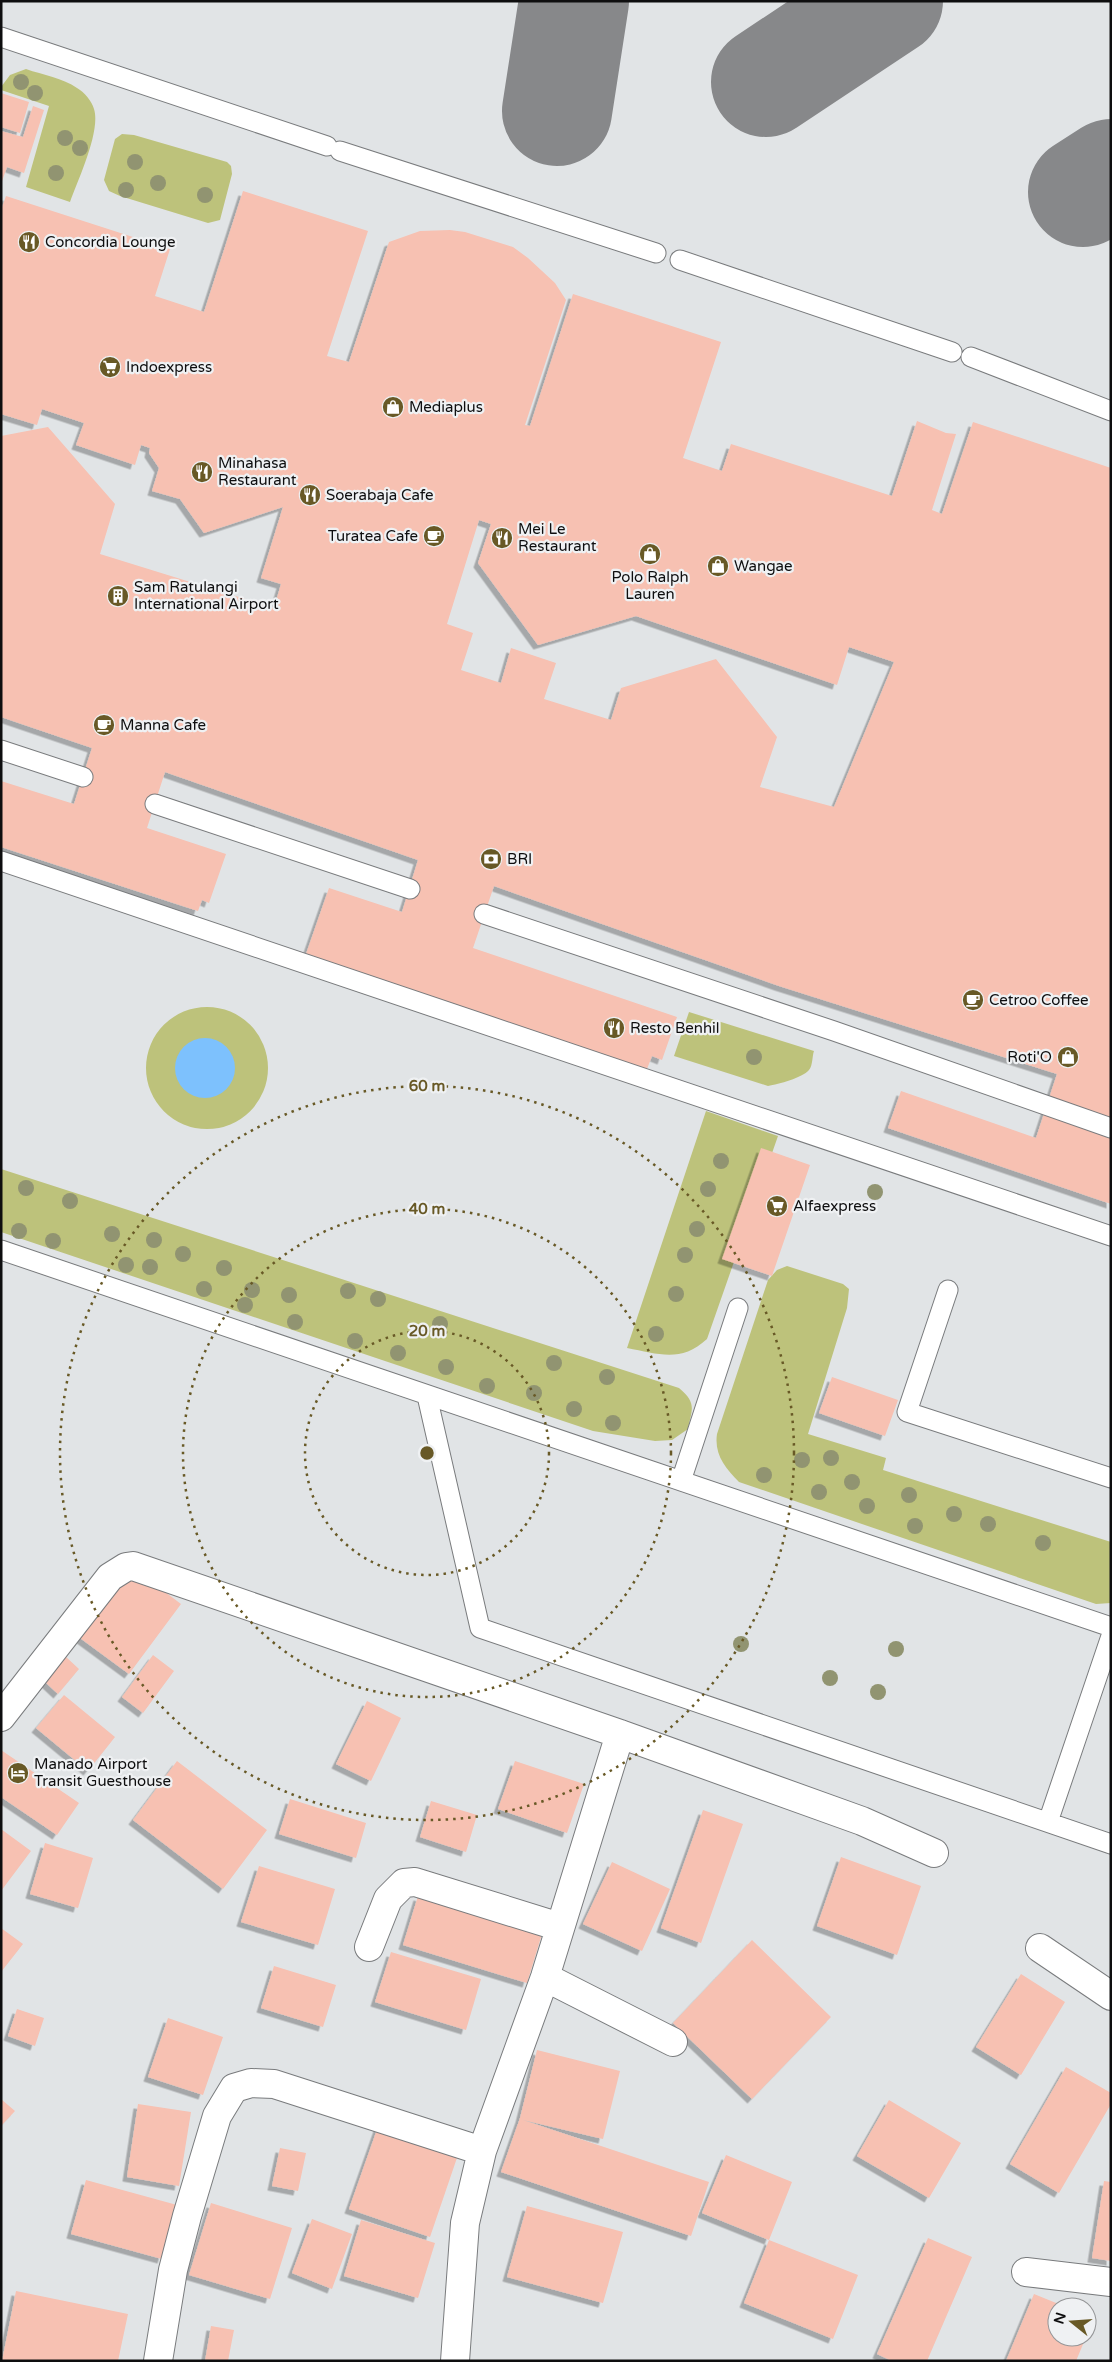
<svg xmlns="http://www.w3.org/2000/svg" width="1112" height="2362" viewBox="0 0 1112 2362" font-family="'Varela Round',sans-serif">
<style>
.green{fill:#bdc27b}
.water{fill:#7dc1fd}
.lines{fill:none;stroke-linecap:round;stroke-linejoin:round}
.taxiway{stroke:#87888a;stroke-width:110}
.building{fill:#f7c1b2;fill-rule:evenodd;filter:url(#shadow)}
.lane-casing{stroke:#797b7d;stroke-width:21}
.street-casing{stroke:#797b7d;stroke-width:30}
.lane{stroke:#fff;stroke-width:19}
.street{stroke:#fff;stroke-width:28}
.tree{fill:#919471}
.ring{fill:none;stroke:#685926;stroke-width:2.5;stroke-dasharray:2.5 5}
.labels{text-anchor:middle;stroke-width:4.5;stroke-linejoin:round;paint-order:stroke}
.poi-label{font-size:15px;fill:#0e0e0f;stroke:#eff1f3;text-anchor:start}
.centre{fill:#685926;stroke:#eff1f3;stroke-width:2.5}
.ring-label{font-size:15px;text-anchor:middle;font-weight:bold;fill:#685926;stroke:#eff1f3;stroke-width:4.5;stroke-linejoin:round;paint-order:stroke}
</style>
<defs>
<filter id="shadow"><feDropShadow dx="-4.5" dy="4.5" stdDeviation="0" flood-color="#0004"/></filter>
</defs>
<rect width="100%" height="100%" fill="#e1e4e6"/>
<!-- green -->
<path class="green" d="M26,69C43,75 63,78 77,88C84,92 92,101 94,109C101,131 78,180 70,202L26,187L49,106L1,90V87L10,75Z
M122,134L134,135L227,162L231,166L232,174L220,220L208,223L120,196L109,191L104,180L115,139Z
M146 1068a61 61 0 1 1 122 0a61 61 0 1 1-122 0Z
M689,1012L814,1051C812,1056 813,1065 809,1070C802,1078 779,1084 768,1086L674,1056Z
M706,1111L778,1136L707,1339C681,1363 659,1354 627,1348Z
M1,1169L679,1388C697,1403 692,1409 688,1429L672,1440L655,1441L593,1431L1,1232Z
M787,1266L843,1284L849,1289L847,1308L808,1434L886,1458L883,1470L1111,1542V1603L1096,1604L739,1482C725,1468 714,1454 717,1434L768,1280L777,1270Z"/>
<!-- water -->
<path class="water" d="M175 1068a30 30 0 1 1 60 0a30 30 0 1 1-60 0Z"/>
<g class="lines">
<!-- taxiway -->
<path class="taxiway" d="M766,82L888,1
M557,111L574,1
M1083,192L1111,174"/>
</g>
<!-- building -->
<path class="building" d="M1,93L29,102L20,133L1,127Z
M33,106L44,110L24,173L7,167L1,184V131L23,137Z
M243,191L368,231L327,356L349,362L389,242L420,231L450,230L465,232L513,247L528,258L555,283L566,300L525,425L530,426L573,294L721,342L683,458L722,471L731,444L892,496L917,421L946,433L956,434L932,510L942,514L973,422L1111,468V1204L888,1128L901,1091L1036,1138L1057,1074L779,986L494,886L473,948L677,1017L662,1060L652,1056L647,1069L306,954L329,888L402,912L418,860L165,772L147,828L226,854L209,903L202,900L198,911L1,847V781L74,804L92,748L1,717V436L48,427L115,504L100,554L274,608L281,584L261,578L283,507L204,533L180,499L152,491L159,468L149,453L150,448L141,445L135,465L76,445L84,423L42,409L37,425L1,414V210L6,196L170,249L155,296L204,312ZM479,520L491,524L478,563L538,645L636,616L837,685L849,647L894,662L834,807L760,787L777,737L716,659L621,688L611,720L544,699L556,663L511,648L501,683L461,670L473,633L447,624Z
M761,1148L810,1165L772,1276L722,1259Z
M832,1377L898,1400L885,1436L819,1413Z
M132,1567L181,1604L129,1674L80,1638Z
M153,1655L174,1671L143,1713L122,1697Z
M65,1656L79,1669L58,1694L44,1681Z
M64,1695L115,1737L88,1771L36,1728Z
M367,1701L401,1718L371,1781L336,1764Z
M1,1750L79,1803L57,1835L1,1797Z
M177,1761L267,1830L223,1889L133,1820Z
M515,1761L584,1784L567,1833L498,1809Z
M290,1799L366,1823L356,1858L279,1834Z
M431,1801L477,1815L466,1852L420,1837Z
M703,1810L743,1824L701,1943L661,1928Z
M1,1829L31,1851L1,1891Z
M45,1843L93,1858L78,1908L30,1894Z
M841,1857L921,1886L897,1955L817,1926Z
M612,1862L670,1889L642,1951L583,1924Z
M259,1866L335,1889L318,1945L241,1922Z
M418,1896L542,1934L527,1983L403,1945Z
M1,1928L23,1944L1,1972Z
M752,1940L831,2017L752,2099L673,2023Z
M391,1952L481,1979L466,2030L375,2002Z
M274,1966L336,1985L323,2027L261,2008Z
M1021,1974L1065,2002L1021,2075L976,2047Z
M17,2009L44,2018L35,2046L8,2036Z
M168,2018L223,2037L203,2095L148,2077Z
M537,2050L620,2071L603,2139L523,2120L709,2182L691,2236L501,2172L520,2118Z
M1066,2067L1111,2093V2104L1059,2193L1010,2164Z
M1,2099L15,2111L1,2126Z
M889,2100L961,2143L929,2198L857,2156Z
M138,2104L191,2112L179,2186L127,2177Z
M380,2121L460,2149L430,2237L349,2209Z
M280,2148L306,2153L298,2191L272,2186Z
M726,2155L792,2182L769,2240L702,2213Z
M86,2180L177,2205L162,2259L71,2234Z
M1104,2181L1111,2182V2261L1092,2258Z
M211,2203L292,2228L270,2299L189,2275Z
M527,2206L623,2232L603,2303L507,2277Z
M312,2219L352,2234L332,2289L292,2273Z
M361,2220L435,2243L418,2298L344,2276Z
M928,2238L972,2257L927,2361H892L877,2354Z
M769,2240L858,2275L833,2339L744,2303Z
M16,2291L128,2314L118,2361H2Z
M1034,2294L1066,2307H1057V2337H1086L1076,2361H1006Z
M1087,2315L1094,2318L1087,2335Z
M211,2326L234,2330L228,2361H205Z"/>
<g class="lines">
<!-- lane casing -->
<g class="lane-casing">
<path id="lane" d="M1,37L327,146
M340,151L656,253
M680,260L952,352
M971,357L1111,411
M1,750L83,777
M155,804L410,889
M1,861L1111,1236
M484,914L834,1031L1111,1128
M1,1250L1111,1627
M948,1290L907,1412L1111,1478
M427,1396L480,1628L1111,1844
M681,1481L738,1308
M1048,1822L1111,1636"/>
</g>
<!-- street casing -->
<g class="street-casing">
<path id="street" d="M1,1717L110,1577L126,1567L133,1566L620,1734L862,1821L934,1853
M369,1947L388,1899L404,1883L415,1882L560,1927
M1040,1948L1111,1996
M545,1977L673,2042
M1026,2272L1111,2282
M158,2361L173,2270L187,2216L217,2116L234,2088L251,2083L274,2084L482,2151
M455,2361L465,2223L482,2151L545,1977L620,1734"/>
</g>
<!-- lane -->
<use href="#lane" class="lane"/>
<!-- street -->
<use href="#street" class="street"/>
</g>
<!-- trees -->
<g class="tree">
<circle cx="21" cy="82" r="8"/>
<circle cx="35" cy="93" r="8"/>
<circle cx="65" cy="138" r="8"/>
<circle cx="80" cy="148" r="8"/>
<circle cx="135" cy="162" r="8"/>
<circle cx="56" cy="173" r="8"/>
<circle cx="158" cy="183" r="8"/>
<circle cx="126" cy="190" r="8"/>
<circle cx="205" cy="195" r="8"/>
<circle cx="754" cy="1057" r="8"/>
<circle cx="721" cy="1161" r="8"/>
<circle cx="26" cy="1188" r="8"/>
<circle cx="708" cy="1189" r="8"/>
<circle cx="875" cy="1192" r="8"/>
<circle cx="70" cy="1201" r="8"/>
<circle cx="697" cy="1229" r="8"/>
<circle cx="19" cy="1231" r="8"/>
<circle cx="112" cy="1234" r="8"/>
<circle cx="154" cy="1240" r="8"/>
<circle cx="53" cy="1241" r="8"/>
<circle cx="183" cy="1254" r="8"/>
<circle cx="685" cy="1255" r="8"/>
<circle cx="126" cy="1265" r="8"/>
<circle cx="150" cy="1267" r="8"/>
<circle cx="224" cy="1268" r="8"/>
<circle cx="204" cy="1289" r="8"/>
<circle cx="252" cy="1290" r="8"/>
<circle cx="348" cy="1291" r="8"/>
<circle cx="676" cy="1294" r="8"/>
<circle cx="289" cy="1295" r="8"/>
<circle cx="378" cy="1299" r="8"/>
<circle cx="245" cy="1305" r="8"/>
<circle cx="295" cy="1322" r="8"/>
<circle cx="440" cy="1324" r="8"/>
<circle cx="656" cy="1334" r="8"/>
<circle cx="355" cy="1341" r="8"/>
<circle cx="398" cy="1353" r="8"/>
<circle cx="554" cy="1363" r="8"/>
<circle cx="446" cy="1367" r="8"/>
<circle cx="607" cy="1377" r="8"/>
<circle cx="487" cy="1386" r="8"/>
<circle cx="534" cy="1393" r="8"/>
<circle cx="574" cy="1409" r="8"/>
<circle cx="613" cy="1423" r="8"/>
<circle cx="831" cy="1458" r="8"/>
<circle cx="802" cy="1460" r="8"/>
<circle cx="764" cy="1475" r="8"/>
<circle cx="852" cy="1482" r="8"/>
<circle cx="819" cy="1492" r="8"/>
<circle cx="909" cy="1495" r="8"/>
<circle cx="867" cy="1506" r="8"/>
<circle cx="954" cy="1514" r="8"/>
<circle cx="988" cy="1524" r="8"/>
<circle cx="915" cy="1526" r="8"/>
<circle cx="1043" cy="1543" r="8"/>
<circle cx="741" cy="1644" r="8"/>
<circle cx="896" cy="1649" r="8"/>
<circle cx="830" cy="1678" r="8"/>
<circle cx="878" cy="1692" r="8"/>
</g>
<!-- distance rings -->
<g class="ring">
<circle cx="427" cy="1453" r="122"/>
<circle cx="427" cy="1453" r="244"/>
<circle cx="427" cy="1453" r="367"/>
</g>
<!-- icons -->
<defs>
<g id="restaurant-disc" transform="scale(1.125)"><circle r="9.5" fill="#685926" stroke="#eff1f3"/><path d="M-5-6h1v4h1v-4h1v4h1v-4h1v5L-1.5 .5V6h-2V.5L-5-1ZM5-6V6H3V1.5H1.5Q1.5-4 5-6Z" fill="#fff"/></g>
<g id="supermarket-disc" transform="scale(1.125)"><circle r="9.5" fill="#685926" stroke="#eff1f3"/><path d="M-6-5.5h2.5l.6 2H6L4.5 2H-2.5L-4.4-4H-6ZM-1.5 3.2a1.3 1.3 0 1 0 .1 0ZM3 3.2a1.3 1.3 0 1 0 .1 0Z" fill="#fff"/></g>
<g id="shop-disc" transform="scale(1.125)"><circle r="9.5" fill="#685926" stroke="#eff1f3"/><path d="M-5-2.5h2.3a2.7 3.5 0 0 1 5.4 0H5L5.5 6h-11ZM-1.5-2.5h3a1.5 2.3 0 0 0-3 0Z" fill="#fff"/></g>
<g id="cafe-disc" transform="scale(1.125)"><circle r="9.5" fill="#685926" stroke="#eff1f3"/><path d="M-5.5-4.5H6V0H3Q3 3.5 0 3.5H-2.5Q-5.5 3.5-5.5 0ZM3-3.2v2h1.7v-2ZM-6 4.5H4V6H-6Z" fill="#fff"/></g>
<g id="building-disc" transform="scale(1.125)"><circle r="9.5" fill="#685926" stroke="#eff1f3"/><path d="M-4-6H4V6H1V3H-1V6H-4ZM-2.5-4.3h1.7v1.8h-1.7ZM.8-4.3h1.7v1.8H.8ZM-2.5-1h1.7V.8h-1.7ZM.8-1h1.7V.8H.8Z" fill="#fff"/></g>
<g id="bank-disc" transform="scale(1.125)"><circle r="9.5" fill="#685926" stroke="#eff1f3"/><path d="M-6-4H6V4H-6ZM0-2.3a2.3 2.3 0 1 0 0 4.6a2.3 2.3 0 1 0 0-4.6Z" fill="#fff"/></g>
<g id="hotel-disc" transform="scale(1.125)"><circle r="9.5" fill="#685926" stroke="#eff1f3"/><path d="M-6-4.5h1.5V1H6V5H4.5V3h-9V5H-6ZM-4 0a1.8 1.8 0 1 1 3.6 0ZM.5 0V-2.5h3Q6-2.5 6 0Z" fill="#fff"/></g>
</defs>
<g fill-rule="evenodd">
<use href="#restaurant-disc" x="29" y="242"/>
<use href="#supermarket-disc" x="110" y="367"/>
<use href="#shop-disc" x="393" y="407"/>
<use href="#restaurant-disc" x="202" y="472"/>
<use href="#restaurant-disc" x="310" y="495"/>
<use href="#cafe-disc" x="434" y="536"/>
<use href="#restaurant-disc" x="502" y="538"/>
<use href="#shop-disc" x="650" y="554"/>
<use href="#shop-disc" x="718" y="566"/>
<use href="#building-disc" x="118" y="596"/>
<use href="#cafe-disc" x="104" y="725"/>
<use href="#bank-disc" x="491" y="859"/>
<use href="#cafe-disc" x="973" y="1000"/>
<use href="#restaurant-disc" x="614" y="1028"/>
<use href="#shop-disc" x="1068" y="1057"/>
<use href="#supermarket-disc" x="777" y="1206"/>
<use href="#hotel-disc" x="18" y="1773"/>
</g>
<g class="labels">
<!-- poi labels -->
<g class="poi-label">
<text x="45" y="247">Concordia Lounge</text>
<text x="126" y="372">Indoexpress</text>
<text x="409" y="412">Mediaplus</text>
<text x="218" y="468">Minahasa<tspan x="218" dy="17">Restaurant</tspan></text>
<text x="326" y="500">Soerabaja Cafe</text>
<text x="518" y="534">Mei Le<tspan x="518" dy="17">Restaurant</tspan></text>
<text x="418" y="541" text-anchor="end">Turatea Cafe</text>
<text x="734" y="571">Wangae</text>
<text x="650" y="582" text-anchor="middle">Polo Ralph<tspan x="650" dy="17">Lauren</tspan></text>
<text x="134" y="592">Sam Ratulangi<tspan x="134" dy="17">International Airport</tspan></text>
<text x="120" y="730">Manna Cafe</text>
<text x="507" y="864">BRI</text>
<text x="989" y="1005">Cetroo Coffee</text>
<text x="630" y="1033">Resto Benhil</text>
<text x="1052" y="1062" text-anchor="end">Roti'O</text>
<text x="793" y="1211">Alfaexpress</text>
<text x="34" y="1769">Manado Airport<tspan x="34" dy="17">Transit Guesthouse</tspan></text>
</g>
</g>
<circle cx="427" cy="1453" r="8" class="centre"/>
<g class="ring-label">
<text x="427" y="1091">60 m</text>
<text x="427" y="1214">40 m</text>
<text x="427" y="1336">20 m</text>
</g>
<!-- border -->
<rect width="1112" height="2362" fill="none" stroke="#0e0e0f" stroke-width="5"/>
<!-- north arrow -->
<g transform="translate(1072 2322) rotate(287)"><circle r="24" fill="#eff1f3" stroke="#959698"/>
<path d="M0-4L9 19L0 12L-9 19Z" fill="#685926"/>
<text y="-8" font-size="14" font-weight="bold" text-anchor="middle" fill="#0e0e0f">N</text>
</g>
</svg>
